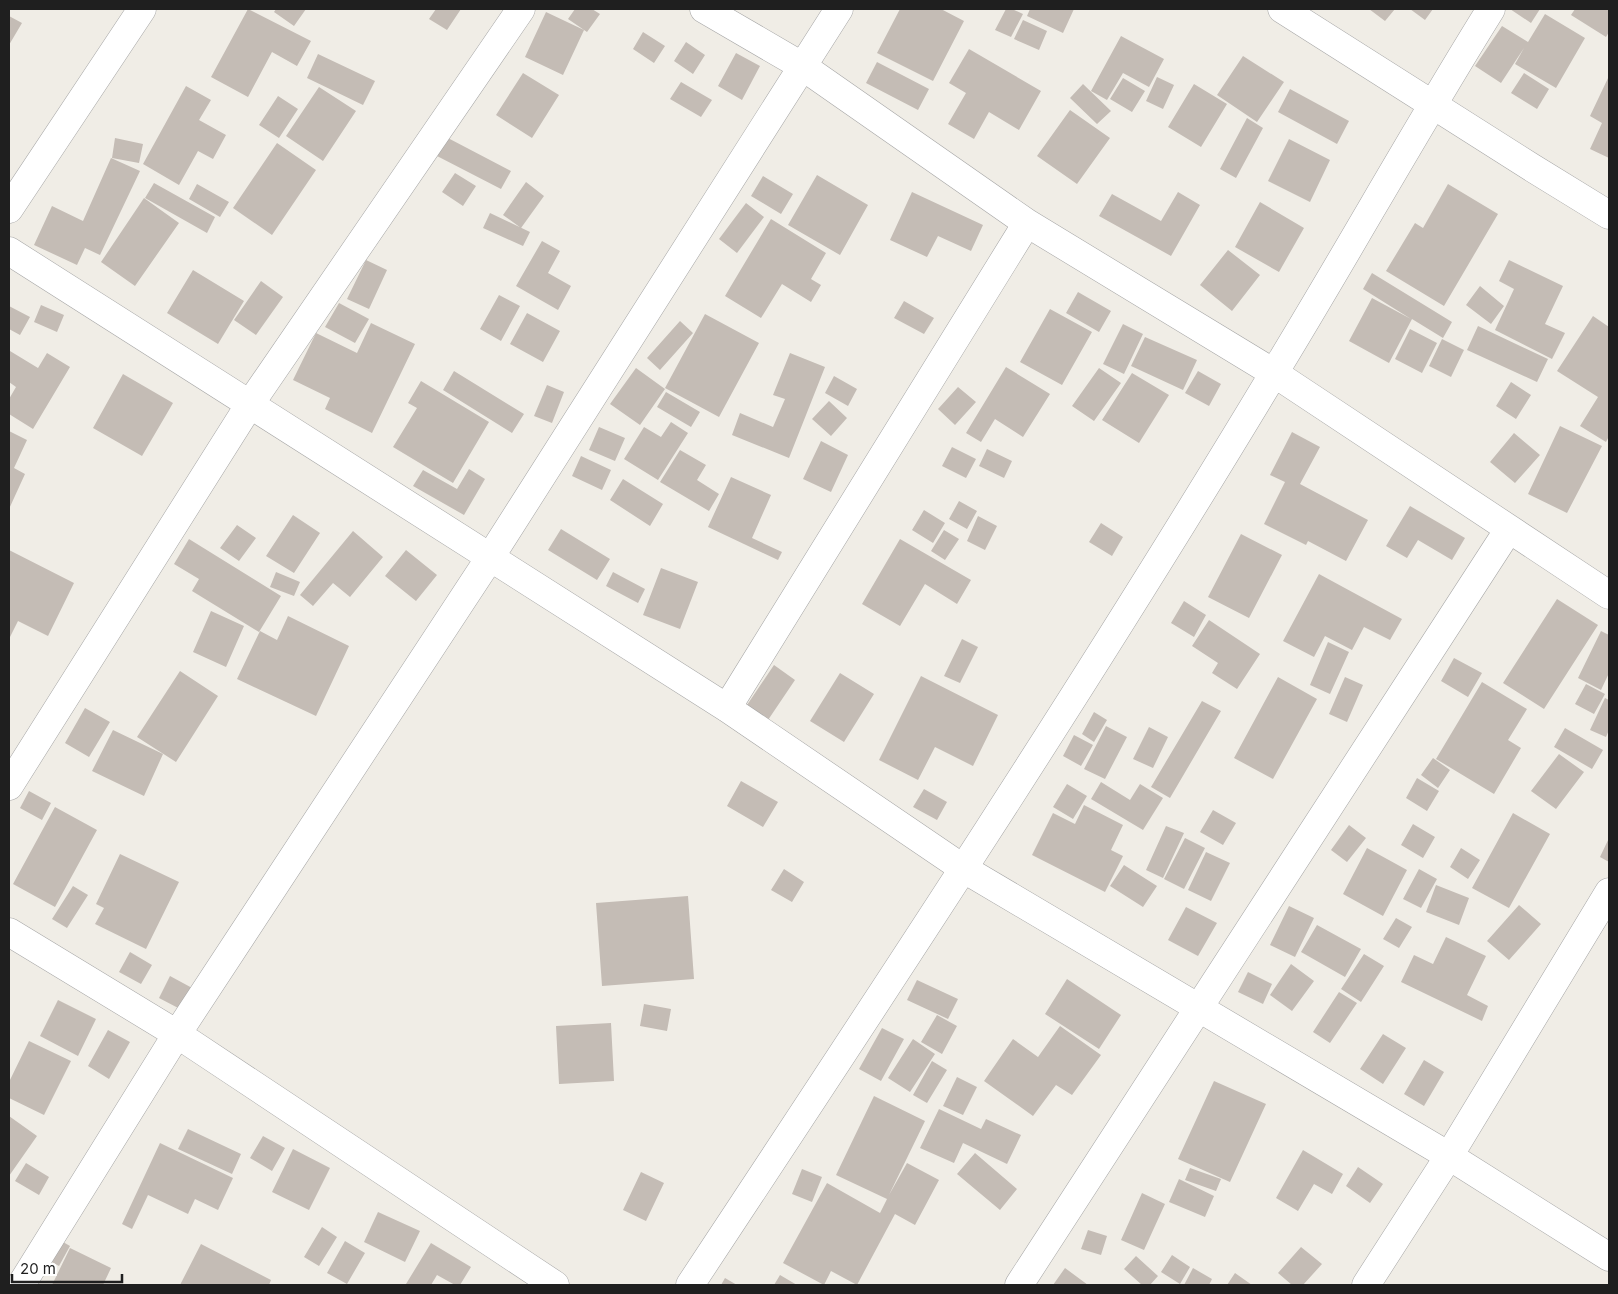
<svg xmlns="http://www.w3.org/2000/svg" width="1618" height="1294" viewBox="0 0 1618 1294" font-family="Inter,sans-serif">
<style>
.building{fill:#c4bcb5}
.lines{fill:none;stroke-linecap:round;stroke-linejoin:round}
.minor-casing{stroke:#a6a6a6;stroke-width:29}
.minor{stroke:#fff;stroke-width:28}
</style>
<rect width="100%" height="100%" fill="#f0ede6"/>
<!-- building -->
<path class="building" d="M248,9L311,41L297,66L272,52L248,97L211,77Z
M276,9H306L294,26L274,12Z
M436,9H461L447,30L429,19Z
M575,9H592L600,14L587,32L568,19Z
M900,9H941L964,21L933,81L877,53Z
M1006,9H1012L1023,14L1011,37L995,30Z
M1030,9H1074L1063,33L1027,16Z
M1369,9H1395L1385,21Z
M1410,9H1433L1425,20Z
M1510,9H1540L1531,23Z
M1575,9H1609V32L1606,37L1571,15Z
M546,12L584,30L563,75L525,57Z
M1545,14L1585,38L1556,88L1515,64L1524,48L1501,83L1475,66L1502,26L1528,42Z
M9,16L22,23L9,45Z
M1023,20L1047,31L1039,50L1014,39Z
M643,32L665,46L654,63L633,49Z
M1121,36L1164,59L1149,87L1123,73L1107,100L1091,91Z
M686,42L705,55L693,74L674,61Z
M969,49L1041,91L1019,130L989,112L974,139L948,124L966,93L949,83Z
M736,53L760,66L742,100L718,86Z
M318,54L375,81L363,105L307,78Z
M1243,56L1284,82L1257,122L1217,95Z
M877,62L929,89L918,110L866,83Z
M523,73L559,95L532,138L496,115Z
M1524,73L1549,89L1537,109L1511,93Z
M1609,76V158L1590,149L1602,123L1590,116Z
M1157,77L1174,85L1163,109L1146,101Z
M1123,78L1145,91L1132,112L1110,99Z
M681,82L712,100L701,117L670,99Z
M1083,84L1111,111L1097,124L1070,98Z
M1194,84L1227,104L1201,147L1168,127Z
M186,86L211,100L199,120L226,135L213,159L198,151L179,185L143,164Z
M319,87L356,111L323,161L286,136Z
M1290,89L1349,121L1337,144L1278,112Z
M278,96L298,109L279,138L259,125Z
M1070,110L1110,138L1077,184L1037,156Z
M1247,118L1263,128L1236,178L1220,169Z
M446,137L511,171L501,189L437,156Z
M115,138L143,144L139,163L112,158Z
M1289,139L1330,160L1310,202L1268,181Z
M277,143L316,170L272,235L233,208Z
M111,158L140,171L100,255L85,248L77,265L34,245L52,206L83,221Z
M455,173L476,186L463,206L442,192Z
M817,175L868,205L840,255L788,225Z
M763,176L793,194L781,214L751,196Z
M526,182L544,196L521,228L503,215Z
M154,183L215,217L207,233L145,198Z
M197,184L229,202L220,217L189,199Z
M1448,184L1498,214L1444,306L1386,271L1415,223L1423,228Z
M912,192L983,225L971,251L938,236L927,257L890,240Z
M1178,192L1200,205L1171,256L1099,216L1112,194L1161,221Z
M144,198L179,223L135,286L101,262Z
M1260,202L1304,228L1279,272L1235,247Z
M746,203L764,217L737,253L719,239Z
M490,213L530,232L523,246L483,228Z
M771,219L826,253L811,279L821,285L811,302L782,284L761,318L725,296Z
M542,241L560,251L548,273L571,286L558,310L516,286Z
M1228,250L1260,275L1232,311L1200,285Z
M366,260L387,270L369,309L347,299Z
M1509,260L1563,286L1545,324L1565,333L1552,359L1495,330L1514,289L1499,281Z
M193,270L244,301L218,344L167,313Z
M1372,273L1452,322L1443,338L1412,319L1389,363L1349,341L1372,298L1411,319L1363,289Z
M261,281L283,297L256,335L234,320Z
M1480,286L1504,306L1491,324L1466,305Z
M1078,292L1111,311L1099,332L1066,313Z
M499,295L520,306L501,341L480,329Z
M904,301L934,318L924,334L894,318Z
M339,303L369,319L355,343L325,327Z
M41,305L64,315L57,332L34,322Z
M9,306L30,317L20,335L9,329Z
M1050,309L1092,332L1062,385L1020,362Z
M527,313L560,331L543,362L510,344Z
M705,314L759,343L719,417L665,388Z
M1593,316L1609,327V436L1606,442L1580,426L1598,397L1557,371Z
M680,321L693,333L660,370L647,358Z
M371,323L415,344L372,433L325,409L330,398L293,380L316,333L357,353Z
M1123,324L1143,334L1124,374L1103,364Z
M1478,326L1548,359L1537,382L1467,350Z
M1410,329L1437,343L1422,373L1395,359Z
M1145,337L1197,360L1183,390L1131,366Z
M1442,339L1464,350L1451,377L1429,366Z
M10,351L38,368L47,353L70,367L33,429L9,414V399L16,387L9,382Z
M790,353L825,367L789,458L732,435L740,413L773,427L785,399L773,395Z
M1006,367L1050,394L1023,437L995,419L981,442L966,433Z
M636,368L665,389L640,425L610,404Z
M1099,368L1121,383L1094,421L1072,406Z
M454,371L524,414L512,433L443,390Z
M1198,371L1221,384L1209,406L1185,393Z
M1132,373L1169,395L1139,443L1102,420Z
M123,374L173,403L142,456L93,428Z
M834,376L857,389L848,406L825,393Z
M421,381L489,422L453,483L393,447L417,408L408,403Z
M1511,382L1531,395L1516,419L1496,406Z
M547,385L564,392L552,423L534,416Z
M958,387L976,402L955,425L938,409Z
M666,392L700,412L691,427L657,407Z
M829,401L847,418L831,436L812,419Z
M671,422L688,433L658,480L624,459L644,427L661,437Z
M1560,426L1602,446L1567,513L1528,494Z
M599,427L625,438L615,461L589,450Z
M9,431L27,440L14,468L25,474L9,509Z
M1292,432L1320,447L1300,484L1368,520L1346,561L1308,541L1306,545L1264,524L1285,482L1270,475Z
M1514,433L1540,455L1515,483L1490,462Z
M821,441L848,455L831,492L803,479Z
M952,447L976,459L966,478L942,466Z
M987,449L1012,461L1004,478L979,466Z
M680,450L706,465L697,480L719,494L709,511L660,482Z
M581,456L611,470L602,490L572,476Z
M469,469L485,479L464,515L413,486L423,470L457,489Z
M731,477L771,495L752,538L782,552L778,560L708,527Z
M623,479L663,504L650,526L610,500Z
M959,501L977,511L967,529L949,519Z
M1410,506L1465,538L1452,560L1418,540L1407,558L1386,546Z
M924,510L945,523L933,543L912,530Z
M293,515L320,533L294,573L266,556Z
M978,516L997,526L985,550L967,541Z
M1101,523L1123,537L1112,556L1089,542Z
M237,525L256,538L239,561L220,548Z
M561,529L610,559L597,580L548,550Z
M944,530L959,539L945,560L931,551Z
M353,531L383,557L350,597L333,583L313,606L300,595Z
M1241,534L1282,555L1249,618L1208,597Z
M189,539L281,596L259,632L192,591L199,579L174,564Z
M900,539L971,580L957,604L925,584L900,626L862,604Z
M9,550L74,583L48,636L18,621L9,639Z
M406,550L437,575L416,601L385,576Z
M661,568L698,582L680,629L643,615Z
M276,572L300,582L294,596L270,587Z
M613,572L645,589L638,603L606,586Z
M1319,574L1402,619L1390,640L1364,627L1352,650L1325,636L1314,657L1283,641Z
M1557,599L1598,625L1544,709L1503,683Z
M1184,601L1206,615L1194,637L1171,623Z
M211,611L244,626L226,667L193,652Z
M288,616L349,646L316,716L237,679L260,631L277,640Z
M1209,620L1260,654L1237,689L1212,673L1218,663L1192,646Z
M1601,631L1609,635V673L1601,690L1578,678Z
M962,639L978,647L960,683L944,676Z
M1328,642L1349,652L1330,694L1310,685Z
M1454,658L1482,673L1468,697L1441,681Z
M774,665L795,680L768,720L747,705Z
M180,671L218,696L176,762L137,737Z
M840,673L874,694L844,742L810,721Z
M921,676L998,715L973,766L935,747L918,780L879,760Z
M1278,677L1317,699L1273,779L1234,758Z
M1345,677L1363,685L1347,722L1329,714Z
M1482,682L1527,709L1508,740L1521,748L1494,794L1436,759Z
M1586,684L1605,694L1594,714L1575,704Z
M1605,698L1609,700V730L1606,737L1590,730Z
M1202,701L1221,711L1170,798L1151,787Z
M85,708L110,722L89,757L65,743Z
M1094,712L1107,720L1094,742L1082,734Z
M1106,726L1127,737L1105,779L1084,769Z
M1149,727L1168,737L1153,768L1133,759Z
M1565,728L1603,750L1592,769L1554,747Z
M113,730L163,754L144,796L92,771Z
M1074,735L1093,745L1081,766L1063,756Z
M1559,754L1584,772L1556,809L1531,791Z
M1433,758L1450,770L1438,788L1421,775Z
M1417,778L1439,791L1427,811L1406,798Z
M741,781L778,802L763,827L727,806Z
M1101,782L1130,800L1140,784L1163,798L1143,830L1091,799Z
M1067,784L1087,796L1073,819L1053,807Z
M924,789L947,802L937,820L913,807Z
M29,791L51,803L42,820L20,808Z
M1084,805L1123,825L1111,850L1123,856L1105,892L1032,855L1053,813L1075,824Z
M55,807L97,830L55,907L13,884Z
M1213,810L1236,823L1223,845L1200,832Z
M1513,813L1550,834L1509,908L1472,888Z
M1413,824L1435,837L1423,858L1401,845Z
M1349,825L1366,838L1347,862L1331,850Z
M1166,826L1184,833L1163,878L1146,870Z
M1185,838L1205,848L1184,889L1164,879Z
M1609,838V862L1600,857Z
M1367,848L1407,870L1383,916L1343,894Z
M1461,848L1480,860L1468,879L1450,867Z
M1206,852L1230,863L1211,901L1188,890Z
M120,854L179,882L146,949L95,924L104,908L96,904Z
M1124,865L1157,886L1143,907L1110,886Z
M784,869L804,882L792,902L771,890Z
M1419,869L1437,879L1421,908L1403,899Z
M1436,885L1469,898L1459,925L1426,912Z
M73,886L88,895L67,928L52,919Z
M688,896L694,979L602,986L596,903Z
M1519,905L1541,924L1509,960L1487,941Z
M1289,906L1314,918L1295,957L1270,945Z
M1186,907L1217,923L1198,956L1168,940Z
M1396,918L1412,927L1399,948L1383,939Z
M1317,925L1361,949L1345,977L1301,952Z
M1446,937L1486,956L1467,995L1488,1006L1482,1021L1401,982L1414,955L1433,964Z
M130,952L152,965L141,984L119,972Z
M1364,954L1384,966L1361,1002L1341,989Z
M1291,964L1314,981L1292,1011L1270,995Z
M1248,972L1272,984L1263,1004L1238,992Z
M170,976L194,989L182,1010L159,998Z
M1067,979L1121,1015L1099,1049L1045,1014Z
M917,980L958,999L948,1019L907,1000Z
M1339,992L1357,1003L1330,1043L1313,1032Z
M58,1000L96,1019L78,1056L40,1036Z
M644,1004L671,1009L667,1031L640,1026Z
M937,1015L957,1026L942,1054L921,1042Z
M611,1023L614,1081L559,1084L556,1026Z
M1060,1026L1101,1055L1072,1095L1056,1085L1033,1116L984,1081L1013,1039L1038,1057Z
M882,1028L904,1039L881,1081L859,1069Z
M108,1030L130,1042L109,1079L88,1066Z
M1383,1034L1406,1048L1383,1084L1360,1069Z
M913,1039L935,1054L910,1092L888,1078Z
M29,1041L71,1061L44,1115L9,1098V1082Z
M1424,1060L1444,1072L1424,1106L1404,1094Z
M932,1061L947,1070L927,1103L913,1095Z
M957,1077L977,1087L963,1115L943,1106Z
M1214,1081L1266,1104L1230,1182L1178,1159Z
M874,1096L925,1121L889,1195L907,1163L939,1180L915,1225L895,1214L857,1285L831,1271L824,1285L783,1263L827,1183L880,1213L887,1199L836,1175Z
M939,1109L981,1129L986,1119L1021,1135L1007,1164L963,1143L954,1163L920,1148Z
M9,1116L37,1136L9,1176Z
M188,1129L241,1154L232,1174L178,1149Z
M263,1136L285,1148L272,1171L250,1158Z
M160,1143L233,1178L218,1210L195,1199L188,1214L148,1195L132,1229L122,1224Z
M293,1149L330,1168L309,1210L272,1192Z
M1303,1150L1343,1174L1332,1194L1314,1184L1298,1211L1276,1198Z
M975,1153L1017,1189L1000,1210L957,1174Z
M26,1163L49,1177L39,1195L15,1181Z
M1358,1167L1383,1184L1370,1203L1346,1186Z
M1190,1168L1221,1179L1216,1191L1185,1180Z
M802,1169L822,1177L812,1202L792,1194Z
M641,1172L664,1183L646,1221L623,1210Z
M1179,1179L1214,1196L1205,1217L1169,1202Z
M1142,1193L1165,1204L1144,1250L1121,1240Z
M378,1212L420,1231L405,1262L364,1242Z
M322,1227L337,1237L319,1266L304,1257Z
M1088,1230L1107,1236L1101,1255L1081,1249Z
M56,1238L70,1246L59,1266L45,1258Z
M345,1241L365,1253L347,1284L327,1273Z
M431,1243L471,1267L460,1285H455L437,1275L431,1285L406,1284Z
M201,1244L271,1280L269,1285H180Z
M1301,1247L1322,1264L1303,1285H1292L1278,1273Z
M70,1248L111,1268L103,1285H52Z
M1172,1255L1190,1267L1180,1284L1161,1272Z
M1136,1256L1158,1276L1150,1285H1142L1124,1269Z
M1065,1268L1088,1285H1053Z
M1193,1268L1212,1279L1209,1285H1184Z
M1235,1273L1252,1285H1227Z
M780,1275L797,1285H774Z
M725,1278L737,1285H721Z"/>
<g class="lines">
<!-- minor casing -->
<g class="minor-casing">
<path id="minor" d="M704,9L802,66L1027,223L1274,373L1609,595
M1282,9L1531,167L1609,215
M9,209L142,9
M9,251L727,708L964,869L1449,1156L1609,1257
M727,708L1027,223
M9,786L250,404L521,9
M9,932L177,1034L555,1285
M21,1285L177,1034L491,556L839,9
M690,1285C889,984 1088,682 1274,373C1348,252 1416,129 1491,9
M1019,1285L1509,529
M1366,1285L1449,1156L1609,892"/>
</g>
<!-- minor -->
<use href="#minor" class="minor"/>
</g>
<!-- border -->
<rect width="1618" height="1294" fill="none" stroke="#1f1f1f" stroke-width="20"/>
<!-- scale -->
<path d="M12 1274v8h110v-8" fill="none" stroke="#1f1f1f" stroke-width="2.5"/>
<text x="20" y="1274" font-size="15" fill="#1f1f1f" stroke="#ffffff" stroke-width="4" paint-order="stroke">20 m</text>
</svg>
